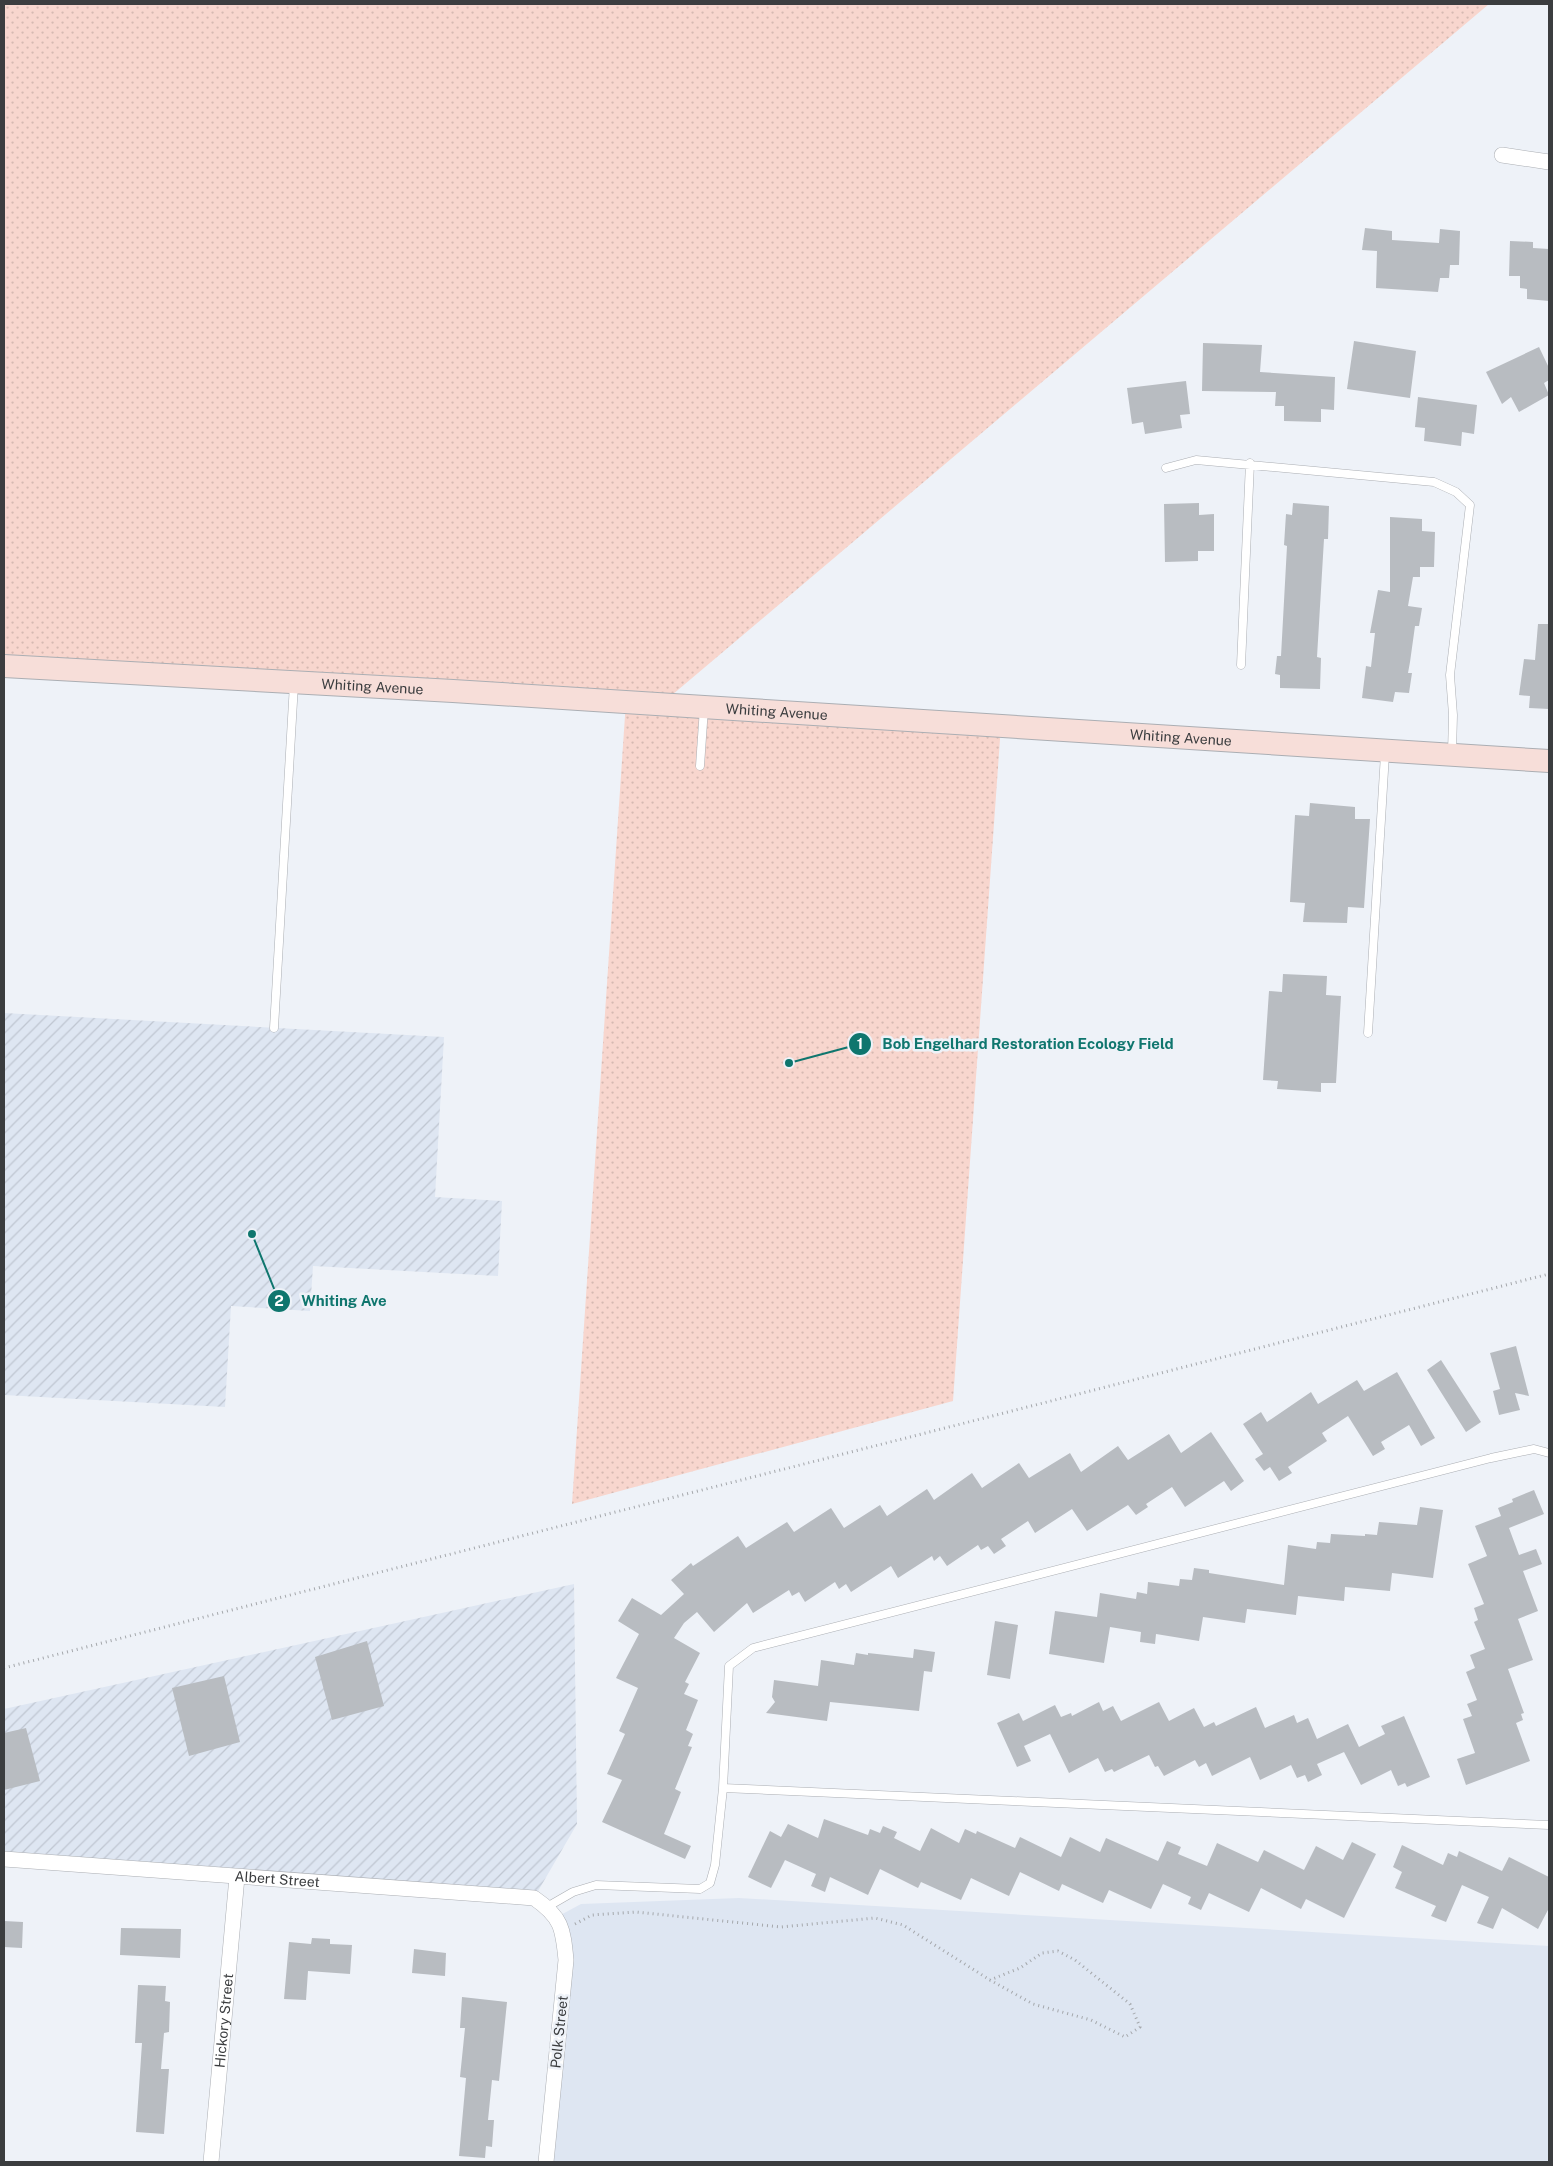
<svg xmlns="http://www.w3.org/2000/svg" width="1553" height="2166" viewBox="0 0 1553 2166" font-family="'Public Sans',sans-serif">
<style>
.built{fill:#dee6f2}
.industrial{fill:url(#industrial-furrows)}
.park{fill:url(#park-dots)}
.building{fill:#b8bcc1}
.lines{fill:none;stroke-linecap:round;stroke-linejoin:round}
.lane-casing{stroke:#abaeb3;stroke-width:9}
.street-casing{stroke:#abaeb3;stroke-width:16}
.secondary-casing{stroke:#abaeb3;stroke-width:24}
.path{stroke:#a4a7ab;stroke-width:3;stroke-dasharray:1 4;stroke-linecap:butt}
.lane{stroke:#fff;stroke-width:8}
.street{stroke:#fff;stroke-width:15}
.secondary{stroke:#f7ded9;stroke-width:22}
.labels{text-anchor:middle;stroke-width:5;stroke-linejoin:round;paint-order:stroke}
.street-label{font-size:14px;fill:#3b3d3f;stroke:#eef2f8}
.leader{fill:none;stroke:#0f766e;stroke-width:2}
.callout-dot{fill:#0f766e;stroke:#eef2f8;stroke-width:2}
.mark-label{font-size:15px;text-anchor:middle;font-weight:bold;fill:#fff}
.callout-label{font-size:15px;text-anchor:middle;font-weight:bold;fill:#0f766e;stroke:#eef2f8;stroke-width:5;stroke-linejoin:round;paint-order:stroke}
</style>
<defs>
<pattern id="industrial-furrows" width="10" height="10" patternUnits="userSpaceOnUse" patternTransform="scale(1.25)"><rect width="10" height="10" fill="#dee6f2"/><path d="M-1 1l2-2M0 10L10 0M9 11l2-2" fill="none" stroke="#bfc6d1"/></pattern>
<pattern id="park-dots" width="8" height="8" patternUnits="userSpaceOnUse" patternTransform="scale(1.25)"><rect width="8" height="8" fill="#f8d6ce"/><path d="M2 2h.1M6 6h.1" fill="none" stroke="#d6b9b2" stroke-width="1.8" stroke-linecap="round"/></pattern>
</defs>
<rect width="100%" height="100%" fill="#eef2f8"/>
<!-- built -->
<path class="built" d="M739,1898L1549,1946V2162H546L566,1960L555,1918L581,1904Z"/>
<!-- industrial -->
<path class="industrial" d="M4,1013L444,1037L435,1197L502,1201L498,1276L313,1266L310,1311L231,1306L225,1407L4,1395Z
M574,1584L577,1824L534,1898L4,1858V1709Z"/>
<!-- park -->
<path class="park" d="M4,4H1489L672,695L4,655Z
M626,701L1001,725L953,1401L572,1504Z"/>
<!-- building -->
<path class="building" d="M1365,228L1392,231V240L1439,243L1440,229L1460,231L1459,265H1450L1449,278H1440L1438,292L1376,288L1377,251L1362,250Z
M1510,241L1533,242V248L1549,249V301L1527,299V289L1520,288V276H1509Z
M1354,341L1416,351L1410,398L1347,389Z
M1203,343L1262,345L1260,372L1335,377L1334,410L1321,409V422L1284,421V406H1275L1276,392L1202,391Z
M1539,347L1549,368V380L1544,383L1549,395L1519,412L1511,397L1502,404L1486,372Z
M1186,381L1190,414L1180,415L1182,428L1145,434L1143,422L1132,424L1127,388Z
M1418,397L1477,405L1474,434L1462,432L1461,446L1424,441L1425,428L1415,427Z
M1199,503V515L1214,514V551H1198V561L1165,562L1164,504Z
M1293,503L1329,506L1328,539H1324L1317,657L1321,658L1320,689L1280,688V675L1275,674L1277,656H1281L1287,546L1284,545L1286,514L1292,515Z
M1390,517L1422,519V531L1435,532L1434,567H1420V577H1413L1408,606L1422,608L1419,626H1415L1410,662L1408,673H1412L1409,693L1395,692L1393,702L1362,698L1366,666L1371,667L1375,633H1370L1378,590L1390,592Z
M1538,624H1549V709L1529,708L1530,696L1519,695L1524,659L1535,660Z
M1310,803L1355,807V819H1370L1364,908L1348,907L1347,923L1303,922L1305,903L1290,902L1295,815L1309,816Z
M1283,974L1327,976L1326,995L1341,996L1336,1083H1321V1092L1277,1089L1278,1081L1263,1080L1269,991L1282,992Z
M1516,1346L1529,1396L1515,1393L1520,1410L1499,1415L1493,1391L1500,1389L1490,1353Z
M1441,1360L1481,1422L1466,1432L1427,1370Z
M1397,1372L1435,1438L1421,1446L1409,1425L1381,1442L1385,1449L1373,1456L1348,1416L1322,1433L1327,1441L1288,1467L1292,1473L1279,1481L1270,1467L1264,1471L1255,1459L1263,1454L1243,1424L1261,1412L1267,1422L1311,1392L1318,1404L1357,1380L1364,1391Z
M1211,1432L1244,1481L1231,1491L1224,1481L1185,1507L1172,1487L1146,1504L1148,1507L1136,1515L1128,1505L1087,1531L1072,1509L1035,1533L1028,1521L1001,1539L1006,1546L994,1554L988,1546L981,1550L978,1545L947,1566L940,1556L934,1561L932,1556L898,1578L891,1566L851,1592L846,1584L839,1589L835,1582L805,1602L799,1592L792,1596L789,1590L753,1613L747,1603L714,1632L697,1612L684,1623L674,1638L700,1653L685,1682L689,1684L684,1694L698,1700L686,1730L693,1734L688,1746L692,1747L675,1789L681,1792L664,1834L691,1846L685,1859L602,1822L622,1780L607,1774L625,1734L619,1731L638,1688L616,1678L639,1634L618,1621L632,1598L661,1615L684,1594L671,1580L691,1563L693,1566L738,1536L746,1548L787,1522L794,1532L831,1508L844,1528L880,1505L887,1516L927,1489L934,1500L972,1473L982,1488L1019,1463L1029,1478L1070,1453L1081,1472L1118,1446L1128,1460L1169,1434L1181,1453Z
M1534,1490L1544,1514L1509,1528L1519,1555L1536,1549L1542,1564L1523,1571L1538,1611L1518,1619L1533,1660L1508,1669L1524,1713L1521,1714L1523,1720L1516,1723L1530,1761L1466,1785L1457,1759L1475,1753L1463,1719L1472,1716L1467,1704L1477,1700L1466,1672L1475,1668L1470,1655L1485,1649L1474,1622L1478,1620L1474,1608L1484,1604L1468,1564L1487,1556L1475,1526L1501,1516L1498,1508L1513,1502L1512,1499Z
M1420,1507L1443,1510L1433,1578L1392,1573L1390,1591L1345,1587L1344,1601L1298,1596L1296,1615L1247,1609L1245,1623L1203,1617L1199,1641L1156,1634L1155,1644L1140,1642L1141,1632L1110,1627L1104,1663L1049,1654L1055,1611L1097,1617L1100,1593L1136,1599L1137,1592L1147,1594L1148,1582L1179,1586L1180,1579L1192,1580L1194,1568L1209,1570V1573L1284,1585L1288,1545L1316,1549L1317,1542L1330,1543L1331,1534L1365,1536V1534L1377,1535L1379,1522L1417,1525Z
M995,1621L1018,1625L1010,1679L987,1675Z
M367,1641L384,1706L332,1720L315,1657Z
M914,1649L935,1652L932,1672L924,1671L919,1711L830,1702L827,1721L766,1713L775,1702L772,1697L774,1680L818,1686L821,1660L854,1665L856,1653L868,1655V1653L913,1658Z
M224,1676L240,1742L189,1756L172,1688Z
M1099,1702L1103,1711L1113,1706L1121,1721L1159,1702L1169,1721L1194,1708L1204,1727L1214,1722L1216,1726L1256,1707L1265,1728L1294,1715L1297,1723L1308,1718L1317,1739L1348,1724L1359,1747L1385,1734L1381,1726L1404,1716L1430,1777L1407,1787L1405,1783L1398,1786L1391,1770L1361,1785L1344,1752L1317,1764L1322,1775L1308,1782L1305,1775L1297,1778L1291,1765L1260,1780L1250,1757L1212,1776L1206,1763L1199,1767L1195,1760L1164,1776L1158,1766L1155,1767L1149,1755L1114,1772L1112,1769L1105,1772L1098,1758L1069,1773L1050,1734L1024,1746L1031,1761L1017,1767L997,1723L1019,1713L1023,1721L1055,1705L1061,1717L1071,1713L1072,1716Z
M26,1728L40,1781L4,1790V1733Z
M824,1819L868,1835L870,1829L880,1833L883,1826L897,1832L894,1838L920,1851L931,1828L959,1843L965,1829L976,1834L977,1831L1015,1848L1020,1837L1061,1857L1070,1837L1100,1852L1106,1838L1158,1861L1167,1841L1181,1847L1178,1854L1207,1866L1217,1843L1258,1862L1264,1850L1304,1870L1316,1846L1343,1860L1352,1842L1376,1854L1344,1918L1306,1899L1301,1909L1261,1888L1249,1912L1209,1893L1201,1910L1188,1904L1191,1897L1163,1884L1151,1909L1109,1890L1103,1903L1062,1884L1059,1891L1020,1872L1009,1896L971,1878L961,1900L921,1882L918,1888L880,1869L868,1895L830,1877L825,1892L811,1886L816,1874L785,1860L771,1888L748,1877L770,1831L781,1837L788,1824L818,1838Z
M1402,1845L1443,1865L1448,1853L1457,1857L1459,1851L1502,1871L1509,1857L1549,1877V1908L1538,1929L1502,1908L1493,1929L1477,1923L1489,1897L1462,1885L1446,1922L1431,1916L1436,1906L1395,1888L1402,1872L1393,1867Z
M4,1921L23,1922L22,1948L4,1947Z
M121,1928L181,1929L180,1958L120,1955Z
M312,1938L330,1939V1944L352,1945L350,1974L308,1971L306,2000L284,1999L289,1942L311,1944Z
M414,1949L446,1953L445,1976L412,1973Z
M138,1985L166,1986L165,2001L170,2002L169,2032L164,2033L161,2069H169L164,2134L136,2132L142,2043H135Z
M462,1997L507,2002L499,2081L492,2080L488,2120H494L492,2147L486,2146L485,2158L459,2156L466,2078L460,2077L465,2028H460Z"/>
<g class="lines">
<!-- lane casing -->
<g class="lane-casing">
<path id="lane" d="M1166,468L1196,460L1434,482L1456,492L1470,505L1450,675L1453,715L1452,753
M1241,665L1250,463
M700,766L704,708
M274,1028L294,684
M1368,1033L1385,754
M723,1788L1549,1825
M547,1907L573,1892L596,1885L700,1889L710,1883L715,1865L723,1788L729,1666L753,1648L1491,1458L1534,1449L1549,1453"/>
</g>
<!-- street casing -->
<g class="street-casing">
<g id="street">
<path d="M1502,155L1549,162"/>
<path id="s1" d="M4,1859L534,1898C562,1917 563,1929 566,1960L546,2162"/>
<path id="s2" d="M211,2162L237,1877"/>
</g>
</g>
<!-- secondary casing -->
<g class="secondary-casing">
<g id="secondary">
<path id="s3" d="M4,666L453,691L1549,761"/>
</g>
</g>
<!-- path -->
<path class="path" d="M4,1668L1549,1274
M575,1924L592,1915L636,1912L781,1927L875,1918L903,1925L990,1980L1033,2004L1091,2020L1125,2037L1140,2027L1130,2004L1075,1960L1058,1951L1042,1953L1020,1968L990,1980"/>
<!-- lane -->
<use href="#lane" class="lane"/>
<!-- street -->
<use href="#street" class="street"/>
<!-- secondary -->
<use href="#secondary" class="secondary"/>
</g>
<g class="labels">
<!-- street labels -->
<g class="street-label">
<text dy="5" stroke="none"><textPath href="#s3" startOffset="369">Whiting Avenue</textPath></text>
<text dy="5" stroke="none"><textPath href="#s3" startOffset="774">Whiting Avenue</textPath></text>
<text dy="5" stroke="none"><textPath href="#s3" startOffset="1179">Whiting Avenue</textPath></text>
<text dy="5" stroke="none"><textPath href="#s1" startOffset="274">Albert Street</textPath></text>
<text dy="5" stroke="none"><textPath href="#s2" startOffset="142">Hickory Street</textPath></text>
<text transform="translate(559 2032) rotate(-84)" y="5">Polk Street</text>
</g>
</g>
<!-- callouts -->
<path class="leader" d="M789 1063L860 1044M252 1234L279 1301"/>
<g class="callout-dot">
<circle cx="789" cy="1063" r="5"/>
<circle cx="252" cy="1234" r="5"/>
<circle cx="860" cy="1044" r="12"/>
<circle cx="279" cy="1301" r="12"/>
</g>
<g class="mark-label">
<text x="860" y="1049">1</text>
<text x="279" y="1306">2</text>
</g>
<g class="callout-label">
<text x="1028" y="1049">Bob Engelhard Restoration Ecology Field</text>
<text x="344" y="1306">Whiting Ave</text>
</g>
<!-- border -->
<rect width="1553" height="2166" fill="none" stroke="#3b3d3f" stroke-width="10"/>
</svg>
